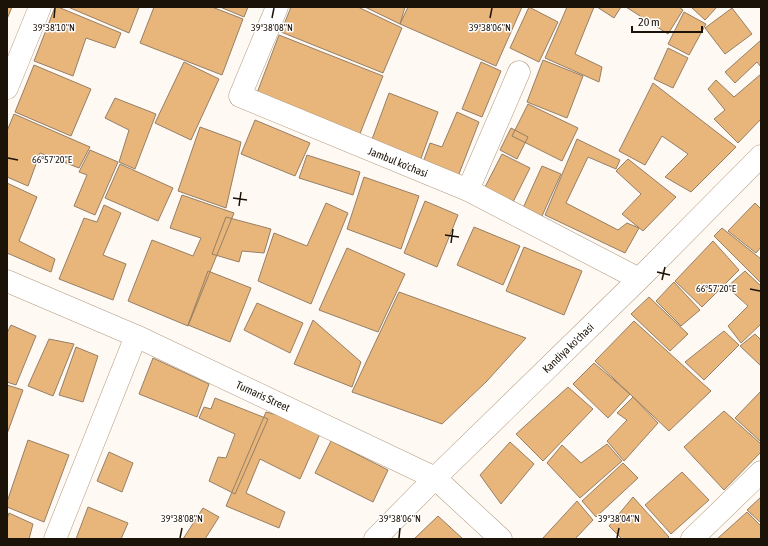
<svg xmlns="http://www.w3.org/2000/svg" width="768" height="546" viewBox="0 0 768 546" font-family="'Asap Condensed',sans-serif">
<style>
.building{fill:#e8b57b;stroke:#967f65}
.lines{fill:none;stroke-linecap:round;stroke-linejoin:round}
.minor-casing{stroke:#b2997f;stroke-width:23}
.minor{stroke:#fff;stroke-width:22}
.ticks{fill:none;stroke:#1b1208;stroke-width:1.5}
.labels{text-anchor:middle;stroke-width:3;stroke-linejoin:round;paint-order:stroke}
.street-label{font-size:11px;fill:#1b1208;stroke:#fff}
.ticks-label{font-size:10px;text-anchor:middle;fill:#1b1208;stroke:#fff;stroke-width:3;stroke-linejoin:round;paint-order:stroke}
</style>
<rect width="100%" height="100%" fill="#fff9f3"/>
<!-- building -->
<path class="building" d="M7,7H12L7,19Z
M55,7H58L121,33L115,48L86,38L73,76L34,61Z
M68,7H139L129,33Z
M154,7H212L243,19L222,75L140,43Z
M220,7H248L244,17Z
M291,7H358L402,28L383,73L281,32Z
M365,7H405L400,24Z
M408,7H522L496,66L400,24Z
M529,7L558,22L539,62L510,48Z
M567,7H594L575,54L602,67L599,82L545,58Z
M597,7H621L614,18Z
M626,7H679L683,10L668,34Z
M691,7H717L705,20Z
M732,8L752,34L725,54L705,28Z
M684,12L706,24L689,55L668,44Z
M279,35L383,76L359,136L257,93Z
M761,40V67L757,62L735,83L725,72Z
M668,48L688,58L673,88L654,79Z
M543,60L583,76L567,118L527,102Z
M184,62L219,79L191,140L155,123Z
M481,62L501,71L482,117L462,109Z
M34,65L91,89L71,136L15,112Z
M761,74V119L738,143L714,119L725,110L708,89L716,80L734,97Z
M653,83L736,147L691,192L665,177L688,154L662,136L645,165L619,151Z
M389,93L438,112L420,161L371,142Z
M115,98L156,114L135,169L119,162L129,130L105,118Z
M528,104L578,128L562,161L512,136Z
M457,112L479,122L457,179L422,165L430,143L442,147Z
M14,114L90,147L79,168L40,153L28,186L7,177V131Z
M255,120L310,143L295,176L241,154Z
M200,127L241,142L226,208L178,191Z
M511,128L528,137L517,159L500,150Z
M577,139L620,160L616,169L588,157L566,203L618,230L627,223L639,228L625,253L545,215Z
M90,150L118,162L95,215L74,206L87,175L79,172Z
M502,154L530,168L512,204L484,189Z
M307,155L360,172L353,195L299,178Z
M628,159L676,197L643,231L622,214L641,194L616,171Z
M120,164L173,188L158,221L105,198Z
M542,166L561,174L542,216L523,208Z
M364,177L419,196L401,249L347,229Z
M7,183L37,197L19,241L55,259L51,272L7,253Z
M182,195L234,213L188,326L128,301L152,240L193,256L201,238L170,228Z
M425,201L458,215L437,267L404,253Z
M326,203L348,213L311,304L258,281L274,233L307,246Z
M755,203L761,209V247L756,253L728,231Z
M104,205L121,213L103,255L126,264L113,300L59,279L84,218L97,222Z
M226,217L271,229L264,253L242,251L239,262L212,254Z
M474,227L520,246L503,285L457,265Z
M722,228L761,259V283L714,236Z
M713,241L739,270L702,307L675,281Z
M524,247L582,271L564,315L506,291Z
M347,248L405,274L378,332L319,310Z
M208,271L251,288L230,342L188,325Z
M745,271L761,286V324L741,343L728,326L748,306L727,287Z
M674,282L700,310L681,326L656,301Z
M399,292L526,338L487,381L442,424L352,392Z
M649,297L688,334L670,351L631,314Z
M257,303L303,323L290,353L244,330Z
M313,320L361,362L352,387L294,364Z
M634,321L711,391L669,431L595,361Z
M11,325L36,336L16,385L7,382V333Z
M724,331L739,345L704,380L685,362Z
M755,334L761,340V366L740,346Z
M49,339L74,344L53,396L28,386Z
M76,347L98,356L83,402L59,395Z
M153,358L209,384L197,417L139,394Z
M594,363L630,394L608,418L573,384Z
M7,385L23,390L7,434Z
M568,387L593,409L543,461L516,434Z
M761,391V442L735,418Z
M633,397L658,423L624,461L607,441L627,420L617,413Z
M215,398L268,419L235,494L209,481L218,457L226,458L235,434L199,418L204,407L211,409Z
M724,411L761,444V452L724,490L684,447Z
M266,412L323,427L300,479L260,459L246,493L285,512L279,528L226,506Z
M28,440L69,455L44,522L7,507V502Z
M331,441L388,470L373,502L315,473Z
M510,442L534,464L501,504L480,475Z
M607,444L622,461L580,498L547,463L562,445L581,463Z
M109,452L133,463L122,492L97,481Z
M623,463L638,478L596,517L582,501Z
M682,472L709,500L671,534L645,505Z
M633,497L669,537L667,539H622L609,526Z
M761,497V523L747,510Z
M577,501L593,520L575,539H542Z
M88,507L128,523L121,539H76Z
M203,508L219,517L205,539H183Z
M747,512L761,526V539H717Z
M9,513L33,524L29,539H7V519Z
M438,516L463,539H414Z"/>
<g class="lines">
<!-- minor casing -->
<g class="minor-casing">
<path id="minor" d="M277,7L240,96L468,190L639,279
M7,88L40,7
M468,190L519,72
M7,281L136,336L435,478L501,539
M55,539L136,336
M375,539L435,478L639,279L761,156
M692,539L761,472"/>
</g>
<!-- minor -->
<use href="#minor" class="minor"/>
</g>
<!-- ticks -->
<path class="ticks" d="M54,18L55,8M272,18L274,8M490,18L492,8M8,158L18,160M233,198L247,200M239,206L241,192M445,235L459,237M451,243L453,229M657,272L670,275M662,280L665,267M750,289L760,291M180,538L182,528M399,538L400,528M617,538L619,528"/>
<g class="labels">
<!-- street labels -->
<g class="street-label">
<text transform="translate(398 162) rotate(22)" y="4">Jambul ko'chasi</text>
<text transform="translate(568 348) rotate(-44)" y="4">Kandiya ko'chasi</text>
<text transform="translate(263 396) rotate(25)" y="4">Tumaris Street</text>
</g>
</g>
<g class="ticks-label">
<text x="54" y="31">39°38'10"N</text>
<text x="272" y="31">39°38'08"N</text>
<text x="490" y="31">39°38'06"N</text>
<text x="52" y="163">66°57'20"E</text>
<text x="716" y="292">66°57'20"E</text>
<text x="182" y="522">39°38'08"N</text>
<text x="400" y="522">39°38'06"N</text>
<text x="619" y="522">39°38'04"N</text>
</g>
<!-- border -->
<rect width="768" height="546" fill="none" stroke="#1b1208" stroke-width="16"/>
<!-- scale -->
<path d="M632 26v6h70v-6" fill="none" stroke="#1b1208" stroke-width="2"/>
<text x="638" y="26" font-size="12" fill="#1b1208" stroke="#ffffff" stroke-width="3" paint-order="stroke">20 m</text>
</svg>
